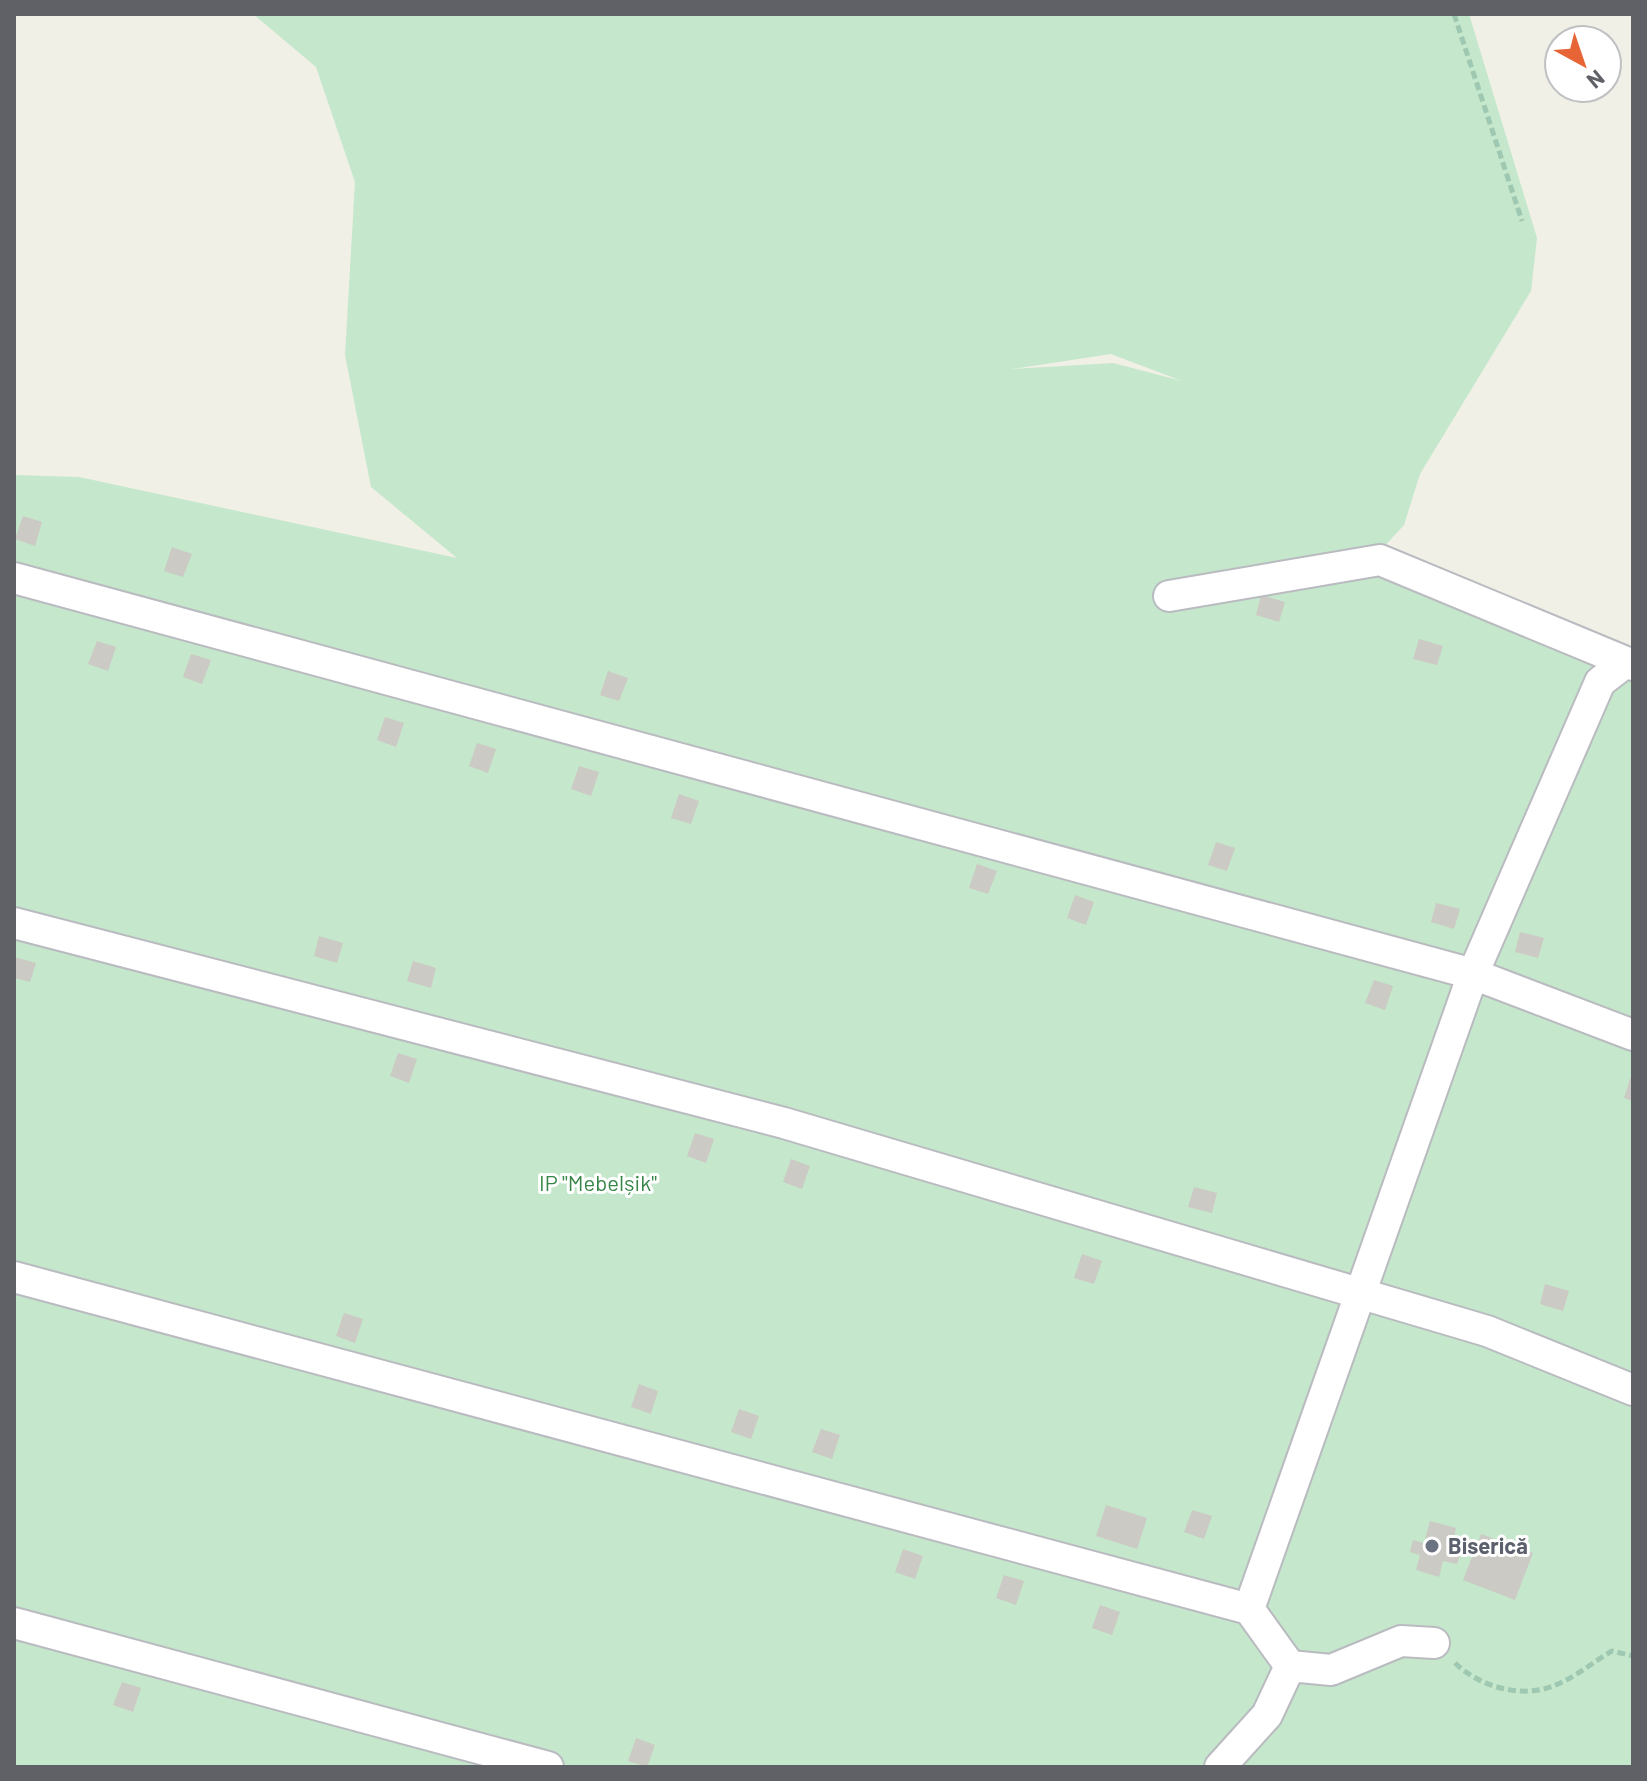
<svg xmlns="http://www.w3.org/2000/svg" width="1647" height="1781" viewBox="0 0 1647 1781" font-family="Barlow,sans-serif">
<style>
.green{fill:#c5e7cb;fill-rule:evenodd}
.building{fill:#cccac4}
.lines{fill:none;stroke-linecap:round;stroke-linejoin:round}
.minor-casing{stroke:#b9bbc0;stroke-width:34}
.path{stroke:#9ec8b1;stroke-width:5;stroke-dasharray:8 4;stroke-linecap:butt}
.minor{stroke:#fff;stroke-width:30}
.worship-dot{fill:#6b7280;stroke:#fff;stroke-width:3}
.labels{text-anchor:middle;stroke-width:6;stroke-linejoin:round;paint-order:stroke}
.park-label{font-size:22px;fill:#378648;stroke:#fff}
.worship-label{font-size:22px;font-weight:bold;fill:#5b616d;stroke:#fff;text-anchor:start}
</style>
<rect width="100%" height="100%" fill="#f0f0e7"/>
<!-- green -->
<path class="green" d="M253,14H1469L1537,238L1531,291L1420,474L1404,525L1381,550L1633,652V1767H14V475L79,477L457,558L371,487L345,355L355,182L316,67ZM1111,354L1182,381L1113,363L1012,369Z"/>
<!-- building -->
<path class="building" d="M23,516L42,522L35,546L15,539Z
M172,547L192,554L183,577L164,571Z
M1261,595L1285,602L1279,622L1256,615Z
M1419,639L1443,646L1437,665L1413,659Z
M97,641L116,647L108,671L88,664Z
M191,654L211,660L202,684L183,677Z
M608,671L628,678L619,701L600,695Z
M385,717L404,723L396,747L377,740Z
M477,743L496,749L488,773L469,766Z
M579,766L599,772L591,796L571,789Z
M679,794L699,801L691,824L671,818Z
M1216,842L1235,848L1227,871L1208,865Z
M977,864L997,871L988,894L969,888Z
M1075,895L1094,902L1086,925L1067,918Z
M1436,903L1460,909L1454,929L1431,922Z
M1520,932L1544,938L1538,958L1515,952Z
M319,936L343,943L337,963L314,956Z
M14,957L36,963L30,982L14,978Z
M413,961L436,968L431,988L407,981Z
M1374,980L1393,986L1385,1010L1365,1003Z
M398,1053L417,1059L409,1083L390,1076Z
M1632,1073H1633V1101L1624,1098Z
M695,1133L714,1139L706,1163L687,1156Z
M791,1159L810,1166L802,1189L783,1182Z
M1194,1187L1217,1193L1212,1213L1188,1207Z
M1082,1254L1102,1261L1094,1284L1074,1278Z
M1545,1284L1569,1291L1563,1311L1540,1304Z
M344,1313L363,1319L355,1343L336,1336Z
M639,1384L658,1391L651,1414L631,1407Z
M739,1409L759,1416L751,1439L731,1432Z
M821,1429L840,1435L832,1459L812,1452Z
M1106,1505L1147,1518L1137,1549L1096,1536Z
M1192,1510L1212,1516L1204,1539L1184,1532Z
M1430,1521L1456,1528L1451,1550L1461,1553L1457,1564L1443,1561L1439,1577L1416,1570L1420,1555L1410,1552L1413,1540L1424,1543Z
M1481,1534L1533,1553L1515,1600L1463,1580Z
M903,1549L923,1556L915,1579L895,1572Z
M1004,1575L1024,1581L1016,1605L996,1598Z
M1100,1605L1120,1612L1112,1635L1092,1628Z
M122,1682L141,1688L133,1712L113,1705Z
M636,1738L655,1745L647,1767L628,1761Z"/>
<g class="lines">
<!-- minor casing -->
<g class="minor-casing">
<path id="minor" d="M14,578L1473,974L1633,1035
M1169,596L1380,560L1626,662
M14,923L784,1123L1487,1331L1633,1390
M14,1277L1249,1609L1290,1666L1331,1670L1401,1641L1434,1643
M1249,1609L1473,974L1600,682L1626,662L1633,665
M14,1623L548,1767
M1220,1767L1267,1715L1290,1666"/>
</g>
<!-- path -->
<path class="path" d="M1454,14L1522,221
M1455,1663C1479,1686 1520,1699 1553,1686C1573,1679 1593,1662 1612,1651L1633,1656"/>
<!-- minor -->
<use href="#minor" class="minor"/>
</g>
<!-- markers -->
<circle class="worship-dot" cx="1432" cy="1546" r="8"/>
<g class="labels">
<!-- park labels -->
<g class="park-label">
<text x="598" y="1191">IP "Mebelșik"</text>
</g>
<!-- worship labels -->
<g class="worship-label">
<text x="1448" y="1554">Biserică</text>
</g>
</g>
<!-- border -->
<rect width="1647" height="1781" fill="none" stroke="#5f6167" stroke-width="32"/>
<!-- north arrow -->
<g transform="translate(1583 64) rotate(140)"><circle r="38" fill="#ffffff" stroke="#bfc0c2" stroke-width="2"/>
<path d="M0-6L14 30L0 20L-14 30Z" fill="#e76437"/>
<text y="-12" font-size="22" font-weight="bold" text-anchor="middle" fill="#5f6167">N</text>
</g>
</svg>
